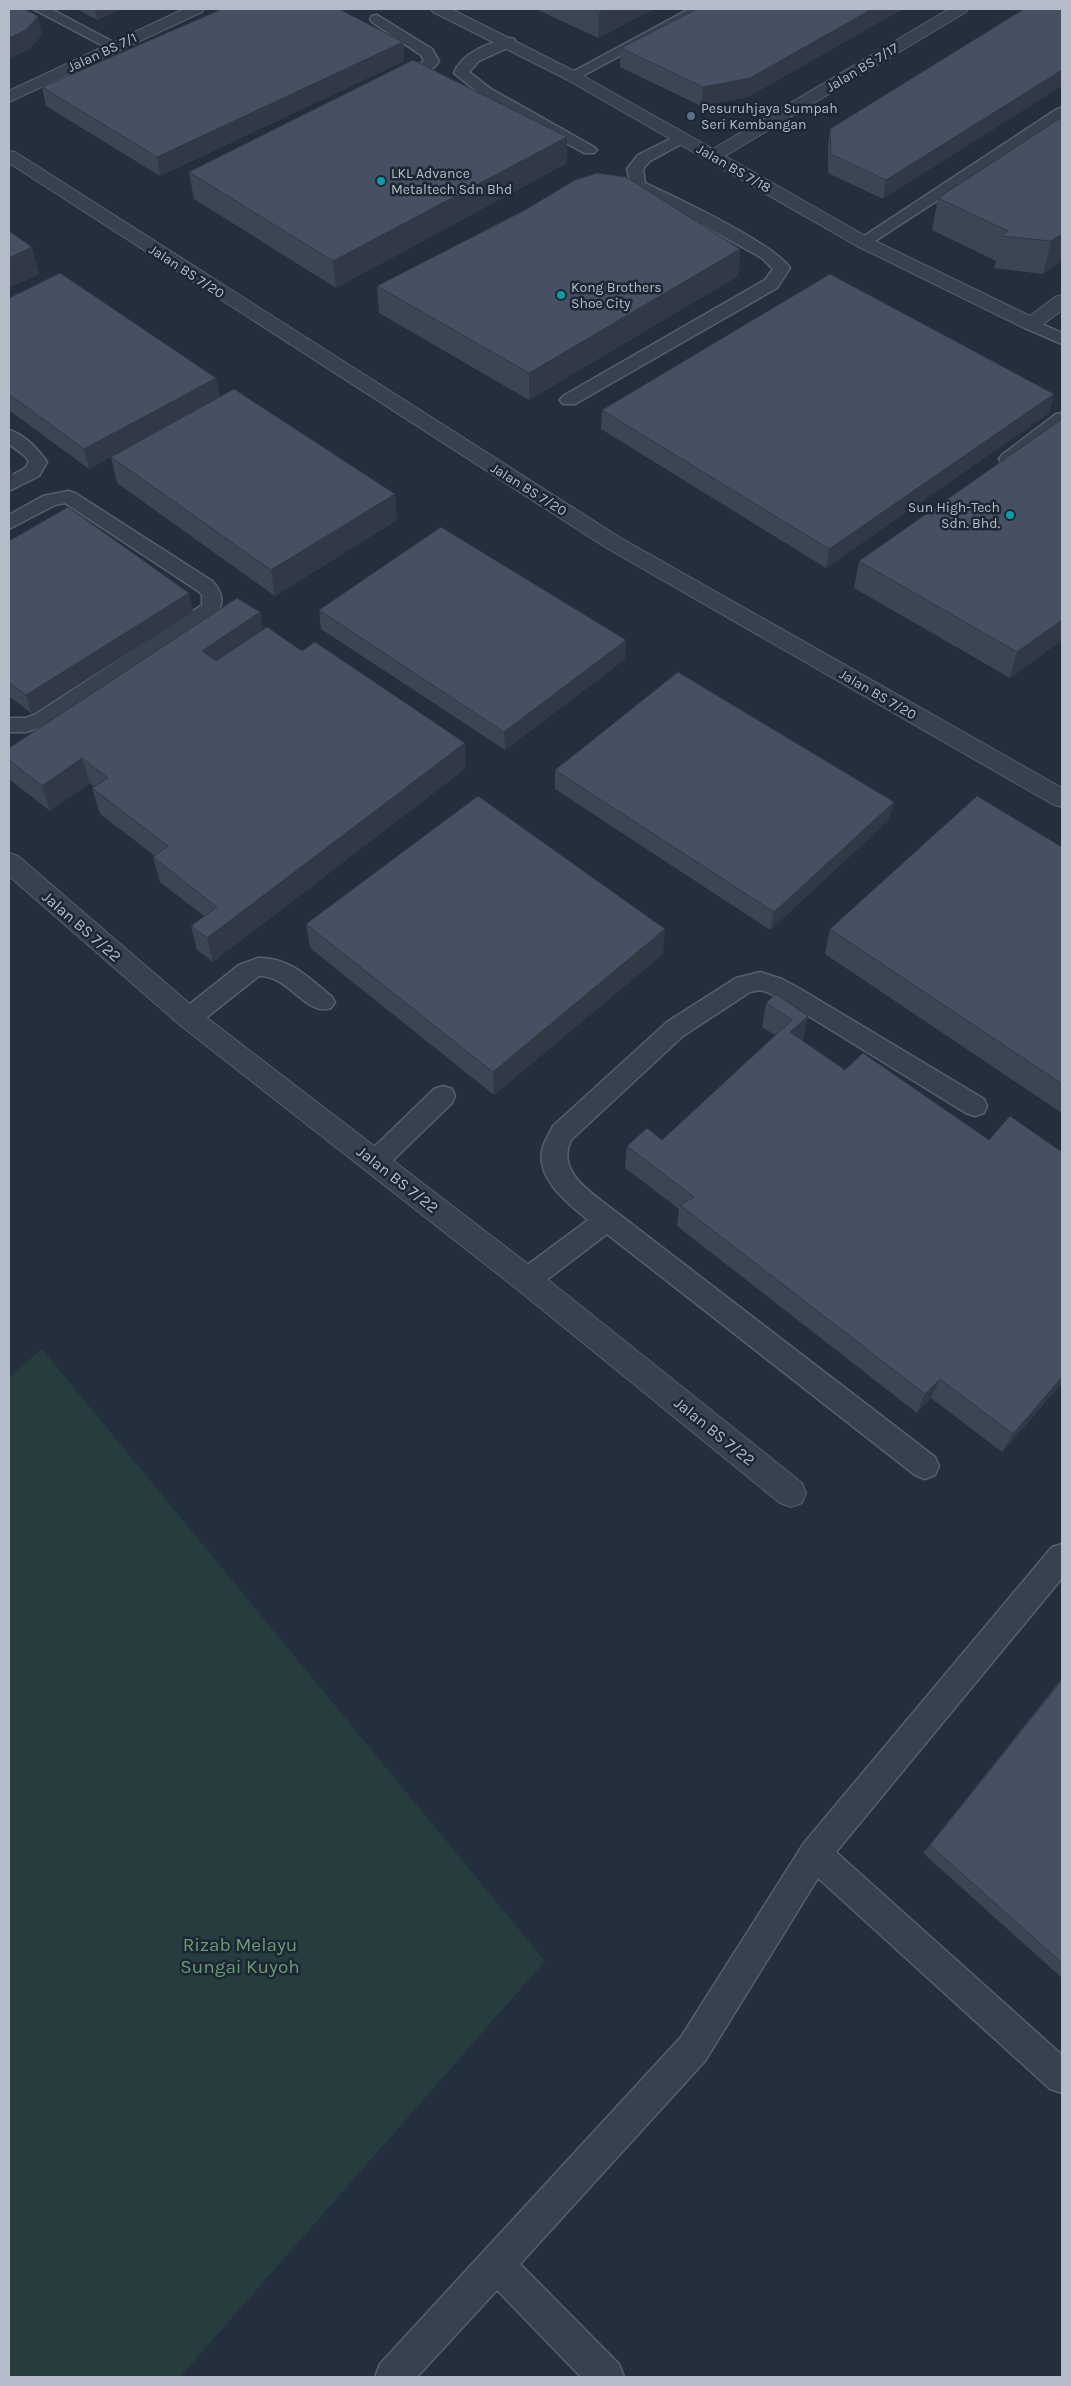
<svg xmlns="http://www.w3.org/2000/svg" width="1071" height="2386" viewBox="0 0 1071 2386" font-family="Karla,sans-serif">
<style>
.green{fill:#263c3f}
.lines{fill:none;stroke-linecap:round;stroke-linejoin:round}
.service-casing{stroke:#565f6c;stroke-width:3}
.minor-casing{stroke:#565f6c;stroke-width:2}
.service{fill:#38414e;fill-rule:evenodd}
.minor{fill:#38414e;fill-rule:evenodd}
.wall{fill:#3b4654}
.shaded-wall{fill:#303945}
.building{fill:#455162;stroke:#303945}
.service-dot{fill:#5c6f8a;stroke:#1d2633;stroke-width:2}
.culture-dot{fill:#0f9aa8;stroke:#1d2633;stroke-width:2}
.labels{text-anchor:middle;stroke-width:5;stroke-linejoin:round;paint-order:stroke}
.far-street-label{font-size:14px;fill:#b4bcc9;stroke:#1d2633}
.far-poi-label{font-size:14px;fill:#b4bcc9;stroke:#1d2633;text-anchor:start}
.street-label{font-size:16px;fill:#b4bcc9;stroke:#1d2633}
.near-park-label{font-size:19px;fill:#6b9a76;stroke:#1d2633}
</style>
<rect width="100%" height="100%" fill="#242f3e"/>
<!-- green -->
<path class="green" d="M42,1349L545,1961L180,2377H9V1377Z"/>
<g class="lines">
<!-- service casing -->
<g class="service-casing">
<path id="service" d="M33,9H51L121,46L119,49H109Z
M689,9H706L577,79H567L565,76Z
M377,15L432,49L439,61C431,73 409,90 395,86L393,83L395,80L424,61L421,55L372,22L370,19L372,16Z
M509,38L514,39L516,42L514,45L479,61L469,72L491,89L594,147L597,150L594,153H584L481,95L454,73C462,52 489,43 509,38Z
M1062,108V119L869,245H857L855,242L1057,109Z
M682,133L690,138L687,141L650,161L643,169L645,183C677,198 772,242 790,268L777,288L575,404H563L560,400L563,396L765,280L773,269L762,258L669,206L632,189L627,169L638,155Z
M1031,319L1062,333V344L1025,328L1022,324L1025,320Z
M1062,413V427L1014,463H1002L999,459L1002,455L1056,414Z
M9,430C25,435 38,449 47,462L39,476L9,491V477L25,468L29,462L25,456L9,444Z
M68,491L75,493L212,581C224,594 224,603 215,617L50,724L26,732H9V718H26L36,714L202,605V595L198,591L65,503L55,505L9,529V515L43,496Z
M258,958C289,957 309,978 331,996L335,1002L331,1008C306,1017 289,975 259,976L197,1025L189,1027L181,1025L177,1018L181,1011L239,965Z
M760,972L782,979L802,990L984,1099L987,1106L984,1113L975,1116L966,1113L786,1002L767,992L760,990L750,992L683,1036L571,1140C555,1173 594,1194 616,1212L935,1457L939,1466L935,1475L925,1479L915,1475L607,1234L536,1288L527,1291L518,1288L514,1280L518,1272L588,1220C568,1203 534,1178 543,1147C545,1140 550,1133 553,1126L667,1022L736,978Z
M443,1086L452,1089L455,1096L452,1103L384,1169L375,1172L366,1169L363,1162L366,1155L434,1089Z
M1062,1544V1578L836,1852L1062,2055V2093L1050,2089L818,1878L705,2061L520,2264L619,2364L624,2377H581L497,2290L417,2377H375L380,2364L681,2037L804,1843L1052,1547Z"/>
</g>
<!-- minor casing -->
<g class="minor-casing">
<path id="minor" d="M184,9H204L202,12L9,102V91Z
M431,9H451L578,73L713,149L949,9H968L966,12L725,156L869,238L1030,316L1055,297L1062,295V310L1038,328H1024L857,246L566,79L433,12Z
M9,151L15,152L619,537L1062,788V807L1054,805L605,547L9,163Z
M9,853L18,856L198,1011L537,1271L802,1483L806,1493L802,1503L791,1507L780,1503L517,1289L180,1025L9,876Z"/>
</g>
<!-- service -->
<use href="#service" class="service"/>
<!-- minor -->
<use href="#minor" class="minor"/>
</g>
<!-- wall -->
<path class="wall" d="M77,9H121L97,20Z
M536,9H654L598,38Z
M697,9H902L748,97L701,106L620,67L621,48Z
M1024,9L883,199L828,173V148L830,129Z
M403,42L404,61L160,176L46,106L42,87Z
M1062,117V260L1043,274L994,268L996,261L932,230L938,198Z
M567,163L336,288L194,199L189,172Z
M740,249L738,276L529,400L379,313L377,286Z
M9,298L216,378L220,397L395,494L397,520L275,596L117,483L111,457L149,436L89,469L9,410Z
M1054,394L1049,413L826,568L601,429L602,410Z
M9,541L189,593L193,612L32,714L9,696Z
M859,561L1062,640L1010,678L854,588Z
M319,610L626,640L625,659L505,750L321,629Z
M260,612L263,630L466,768L213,962L197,950L191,926L204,916L160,882L153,857L155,856L100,814L92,788L94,787L90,783L50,811L9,779V748Z
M555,770L889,820L770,930L555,789Z
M1062,847V1113L825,954L830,929Z
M306,924L663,954L494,1095L310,948Z
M776,994L803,1040H802L1062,1383L1002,1452L931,1398L917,1413L677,1226L679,1209L625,1168L627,1146L662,1140L775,1035L762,1027L766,1003Z
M1062,1678V1978L923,1853Z"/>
<!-- shaded-wall -->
<path class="shaded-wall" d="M95,9H121L97,20Z
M605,9H654L598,38L599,12Z
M872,9H902L748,97L701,106L703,87Z
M38,16L42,35L30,49L9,59V38Z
M403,42L404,61L160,176L157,157Z
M1062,70V86L883,199L886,180Z
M567,137V163L336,288L333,261Z
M1062,234V260L1043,274L1051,241Z
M32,247L39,274L9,288V258Z
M740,249L738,276L529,400V373Z
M216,378L220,397L89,469L84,449Z
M1054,394L1049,413L826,568L829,549Z
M9,460L14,479L9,482Z
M395,494L397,520L275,596L271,570Z
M189,593L193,612L32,714L26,695Z
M260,612L264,639L207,677L202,651Z
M1062,620V640L1010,678L1017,652Z
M626,640L625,659L505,750L504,732Z
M465,743L466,768L213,962L207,938Z
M82,758L90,783L50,811L42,786Z
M894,802L889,820L770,930L774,912Z
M665,929L663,954L494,1095L493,1072Z
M808,1016L803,1040L786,1056L790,1032Z
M1062,1377V1383L1002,1452L1013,1434Z
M940,1379L931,1398L917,1413L925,1394Z"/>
<!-- building -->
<path class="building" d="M9,9H24L38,16L26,30L9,38Z
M222,9H339L403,42L157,157L42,87Z
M592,9H605L599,12Z
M697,9H872L750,78L703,87L621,48Z
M1024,9H1062V70L886,180L831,154L830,129Z
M413,60L567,137L333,261L189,172Z
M1062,117V234L1051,241L1001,236L1008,231L938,198Z
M597,173L626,177L740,249L529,373L377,286L525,210L575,180Z
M9,231L32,247L9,258Z
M60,273L216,378L84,449L9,394V298Z
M830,274L1054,394L829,549L602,410Z
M234,389L395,494L271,570L111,457Z
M1062,419V620L1017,652L859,561Z
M68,507L189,593L26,695L9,682V541Z
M441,527L626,640L504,732L319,610Z
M237,598L260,612L202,651L216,661L267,627L302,651L315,642L465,743L207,938L191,926L217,907L153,857L168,846L92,788L108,778L82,758L42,786L9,760V748Z
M678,672L894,802L774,912L555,770Z
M478,796L665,929L493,1072L306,924Z
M977,796L1062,847V1084L830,929Z
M776,994L808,1016L790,1032L845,1070L863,1053L989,1140L1010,1116L1062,1152V1377L1013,1434L940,1379L925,1394L680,1205L694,1197L627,1146L647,1128L662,1140L792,1020L766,1003Z
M1062,1680V1963L930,1845Z"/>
<!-- markers -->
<circle class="service-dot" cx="691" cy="116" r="5"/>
<g class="culture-dot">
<circle cx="381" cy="181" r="5"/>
<circle cx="561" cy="295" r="5"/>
<circle cx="1010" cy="515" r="5"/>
</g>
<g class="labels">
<!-- far-street labels -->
<g class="far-street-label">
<text transform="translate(102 52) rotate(-25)" y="5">Jalan BS 7/1</text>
<text transform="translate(862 67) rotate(-31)" y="5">Jalan BS 7/17</text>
<text transform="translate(734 168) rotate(30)" y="5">Jalan BS 7/18</text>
<text transform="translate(187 271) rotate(33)" y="5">Jalan BS 7/20</text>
<text transform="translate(529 489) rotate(32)" y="5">Jalan BS 7/20</text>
<text transform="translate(878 694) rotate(30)" y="5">Jalan BS 7/20</text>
</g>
<!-- far-poi labels -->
<g class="far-poi-label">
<text x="701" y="113">Pesuruhjaya Sumpah<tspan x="701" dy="16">Seri Kembangan</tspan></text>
<text x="391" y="178">LKL Advance<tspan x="391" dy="16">Metaltech Sdn Bhd</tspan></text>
<text x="571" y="292">Kong Brothers<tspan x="571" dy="16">Shoe City</tspan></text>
<text x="1000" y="512" text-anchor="end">Sun High-Tech<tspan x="1000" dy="16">Sdn. Bhd.</tspan></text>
</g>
<!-- street labels -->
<g class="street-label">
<text transform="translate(82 926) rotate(41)" y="6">Jalan BS 7/22</text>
<text transform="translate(398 1179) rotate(38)" y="6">Jalan BS 7/22</text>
<text transform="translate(715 1431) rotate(39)" y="6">Jalan BS 7/22</text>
</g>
<!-- near-park labels -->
<g class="near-park-label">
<text x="240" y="1951">Rizab Melayu<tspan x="240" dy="22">Sungai Kuyoh</tspan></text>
</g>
</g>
<!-- border -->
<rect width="1071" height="2386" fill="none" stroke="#b4bcc9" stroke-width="20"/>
</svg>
